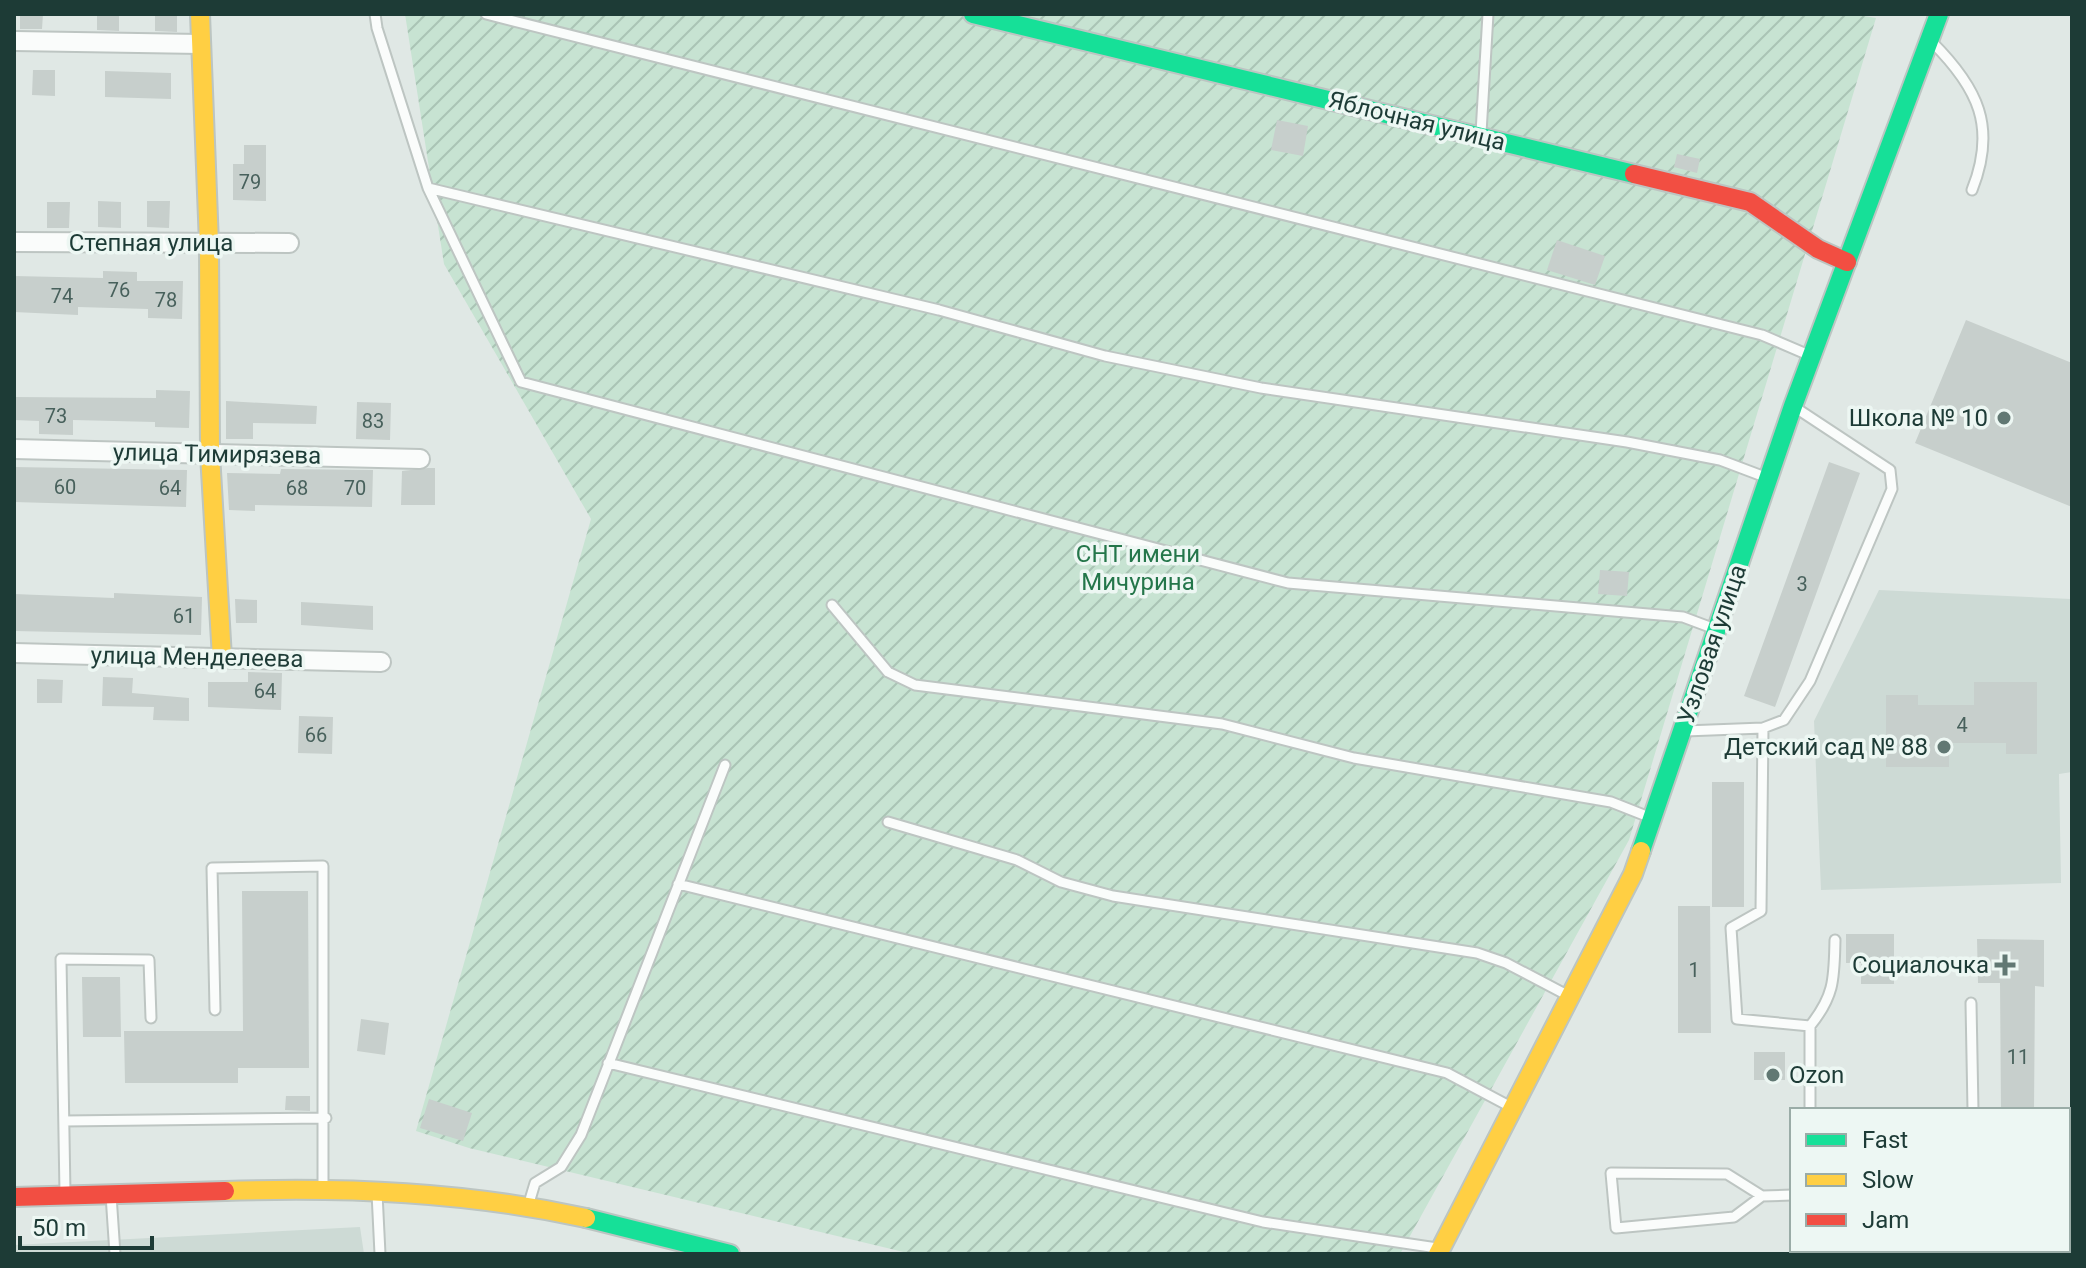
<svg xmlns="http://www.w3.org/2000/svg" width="2086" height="1268" viewBox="0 0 2086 1268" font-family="Roboto,sans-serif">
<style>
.built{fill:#cddad5}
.garden{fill:url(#garden-furrows)}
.building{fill:#c7cfcc}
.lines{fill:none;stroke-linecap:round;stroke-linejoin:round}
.lane-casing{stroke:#bdc5c2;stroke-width:13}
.street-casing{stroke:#bdc5c2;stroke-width:22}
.fast-casing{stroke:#bcc5c2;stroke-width:22}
.slow-casing{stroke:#bcc5c2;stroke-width:22}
.jam-casing{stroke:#bcc5c2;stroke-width:22}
.lane{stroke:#fafcfb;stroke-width:9}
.street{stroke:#fafcfb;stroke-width:18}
.fast{stroke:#16e098;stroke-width:18}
.slow{stroke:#ffcf43;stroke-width:18}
.jam{stroke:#f24e42;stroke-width:18}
.poi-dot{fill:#617873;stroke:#edf7f3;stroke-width:3}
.labels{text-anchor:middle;stroke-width:7;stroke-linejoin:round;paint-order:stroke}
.number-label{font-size:20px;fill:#48615c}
.street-label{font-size:24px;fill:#1d3b36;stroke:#edf7f3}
.poi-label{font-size:24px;fill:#1d3b36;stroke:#edf7f3;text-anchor:end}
.park-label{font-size:24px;fill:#24764a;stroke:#edf7f3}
</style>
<defs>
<pattern id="garden-furrows" width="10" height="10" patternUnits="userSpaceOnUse" patternTransform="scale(2)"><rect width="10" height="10" fill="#c7e3d2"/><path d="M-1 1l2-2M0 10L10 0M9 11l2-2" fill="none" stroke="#aac4b5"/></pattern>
</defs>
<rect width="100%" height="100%" fill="#e0e8e5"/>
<!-- built -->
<path class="built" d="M1879,590L2071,599L2072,772L2059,774L2061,883L1821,890L1814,721Z
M360,1227L364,1254H14V1245Z"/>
<!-- garden -->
<path class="garden" d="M405,14H1851L1876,18L1629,840L1400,1254H912L469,1148L416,1131L591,519L444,264Z"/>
<!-- building -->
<path class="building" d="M20,14H43L42,29H20Z
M97,14H119V31L97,30Z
M155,14H177V32L155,31Z
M33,70H55V96L32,95Z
M105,71L171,73V99L105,97Z
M1277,120L1308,126L1303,156L1271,150Z
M244,145H266V201L233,200V164H244Z
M1677,154L1700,159L1697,173L1674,167Z
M98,201L121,202V228L98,227Z
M147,201H170L169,228L147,227Z
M47,202H70L69,228H47Z
M1557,240L1605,256L1595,285L1547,270Z
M103,271L137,272V281H183L182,319L148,318V309L78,307V315L14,312V276L103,278Z
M1966,320L2072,363V507L1915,443Z
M156,390L190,391L189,428L155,427V422L73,420V435L39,434V421L14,420V397L156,398Z
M226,401L317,406L316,424L253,423V439H226Z
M357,402L391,403L390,440L356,439Z
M1829,462L1860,473L1775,707L1744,696Z
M14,467L187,470L186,507L14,502Z
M428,468H435V505H401L402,471Z
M281,469L373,470L372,507L255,505V511L229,510L227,473L280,474Z
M1600,570L1629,572L1627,596L1598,594Z
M114,593L202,597L201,635L14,631V594L114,598Z
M235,599L257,600V623H236Z
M301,602L373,606V630L301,625Z
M248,672L282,673L281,710L208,707V682H248Z
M103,677L133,678L132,693L189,698V721L153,720L154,707L102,706Z
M37,679L63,680L62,703H37Z
M1974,682H2037V754H2006V743H1949V767H1886V695H1918V705H1974Z
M299,716L333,717L332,754L298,753Z
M1712,782H1744V907H1712Z
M242,891H308L309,1068H238V1083H125L124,1031H243Z
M1678,906H1710L1711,1033H1678Z
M1846,934H1894V984H1861V963H1846Z
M1977,939L2044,940V987L2035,986L2034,1110H2001L2000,983H1978Z
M82,977H120L121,1037H83Z
M361,1019L389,1023L385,1055L357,1051Z
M1754,1052H1785V1080H1754Z
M286,1096H310V1111L285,1110Z
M429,1099L472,1113L463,1141L420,1128Z"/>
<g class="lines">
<!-- lane casing -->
<g class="lane-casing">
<path id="lane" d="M375,14L377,28L428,188L521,382L1288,583L1683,617L1715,629
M486,14L1762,335L1811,356
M1932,42C1978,88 1997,127 1972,190
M1481,133L1488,14
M428,188L939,310L1105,356L1261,388L1627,442L1720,460L1765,477
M832,605L888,672L915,685L1222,724L1354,758L1611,802L1649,817
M1763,728L1784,720L1810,681L1892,489L1890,470L1796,408
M1685,731L1763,728L1761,911L1731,928L1737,1019L1810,1026V1110
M888,822L1017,860L1061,882L1113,896L1477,953L1506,963L1567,995
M678,884L1447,1073L1511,1107
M1971,1003L1973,1110
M215,1010L212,868L323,866V1188
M1810,1026C1835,995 1834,978 1835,940
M608,1063L1263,1222L1437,1248
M64,1121L326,1118
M65,1193L61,959L149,960L151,1018
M377,1193L380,1254
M111,1195L115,1254
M1762,1196L1727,1174L1611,1173L1616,1228L1734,1217L1762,1196L1792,1195
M529,1203L535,1183L561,1167L581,1135L725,765
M1816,1250V1254"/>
</g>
<!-- street casing -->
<g class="street-casing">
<path id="street" d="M14,41L200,44
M14,242L289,243
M14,449L420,459
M14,653L381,662"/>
</g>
<!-- fast casing -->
<g class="fast-casing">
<path id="fast" d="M973,14L1634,174
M1641,851L1793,406L1939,14
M586,1218L730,1254"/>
</g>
<!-- slow casing -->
<g class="slow-casing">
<path id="slow" d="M200,14L209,244L210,454L222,658
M225,1191C347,1187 466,1192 586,1218
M1438,1254L1633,874L1641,851"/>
</g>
<!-- jam casing -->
<g class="jam-casing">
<path id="jam" d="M1634,174L1750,202L1818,249L1847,262
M14,1197L225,1191"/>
</g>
<!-- lane -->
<use href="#lane" class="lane"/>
<!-- street -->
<use href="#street" class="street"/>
<!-- fast -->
<use href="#fast" class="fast"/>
<!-- slow -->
<use href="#slow" class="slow"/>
<!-- jam -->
<use href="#jam" class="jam"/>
</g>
<!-- markers -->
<g class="poi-dot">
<circle cx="2004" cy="418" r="8"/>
<circle cx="1944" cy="747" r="8"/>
<path d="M2001 953h8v8h8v8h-8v8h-8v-8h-8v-8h8z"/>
<circle cx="1773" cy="1075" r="8"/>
</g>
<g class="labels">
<!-- number labels -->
<g class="number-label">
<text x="250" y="189">79</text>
<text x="119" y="297">76</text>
<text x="62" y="303">74</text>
<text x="166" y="307">78</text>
<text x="56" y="423">73</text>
<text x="373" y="428">83</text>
<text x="65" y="494">60</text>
<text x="170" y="495">64</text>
<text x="297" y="495">68</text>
<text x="355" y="495">70</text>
<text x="1802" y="591">3</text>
<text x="184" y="623">61</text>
<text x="265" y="698">64</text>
<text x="1962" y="732">4</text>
<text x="316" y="742">66</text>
<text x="1694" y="977">1</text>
<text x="2018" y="1064">11</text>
</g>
<!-- street labels -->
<g class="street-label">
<text transform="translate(1417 121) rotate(14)" y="8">Яблочная улица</text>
<text x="151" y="251">Степная улица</text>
<text transform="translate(217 454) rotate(1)" y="8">улица Тимирязева</text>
<text transform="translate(1712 644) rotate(-71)" y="8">Узловая улица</text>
<text transform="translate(197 657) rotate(1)" y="8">улица Менделеева</text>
</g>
<!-- poi labels -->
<g class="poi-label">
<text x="1988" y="426">Школа № 10</text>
<text x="1928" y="755">Детский сад № 88</text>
<text x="1989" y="973">Социалочка</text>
<text x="1789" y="1083" text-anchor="start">Ozon</text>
</g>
<!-- park labels -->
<g class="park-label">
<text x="1138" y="562">СНТ имени<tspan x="1138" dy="28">Мичурина</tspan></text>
</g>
</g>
<!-- border -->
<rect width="2086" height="1268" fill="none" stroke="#1d3b36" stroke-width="32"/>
<!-- legend -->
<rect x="1790" y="1108" width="280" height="144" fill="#edf7f3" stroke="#9aaca7" stroke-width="2"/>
<rect x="1806" y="1134" width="40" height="12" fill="#16e098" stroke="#9aaca7" stroke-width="2"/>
<text x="1862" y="1148" font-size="24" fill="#1d3b36">Fast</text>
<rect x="1806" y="1174" width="40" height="12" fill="#ffcf43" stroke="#9aaca7" stroke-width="2"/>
<text x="1862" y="1188" font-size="24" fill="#1d3b36">Slow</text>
<rect x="1806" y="1214" width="40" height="12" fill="#f24e42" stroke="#9aaca7" stroke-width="2"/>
<text x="1862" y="1228" font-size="24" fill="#1d3b36">Jam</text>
<!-- scale -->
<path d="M20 1236v12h132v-12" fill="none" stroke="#1d3b36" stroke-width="4"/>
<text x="32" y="1236" font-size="24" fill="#1d3b36" stroke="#edf7f3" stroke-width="6" paint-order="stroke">50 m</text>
</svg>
